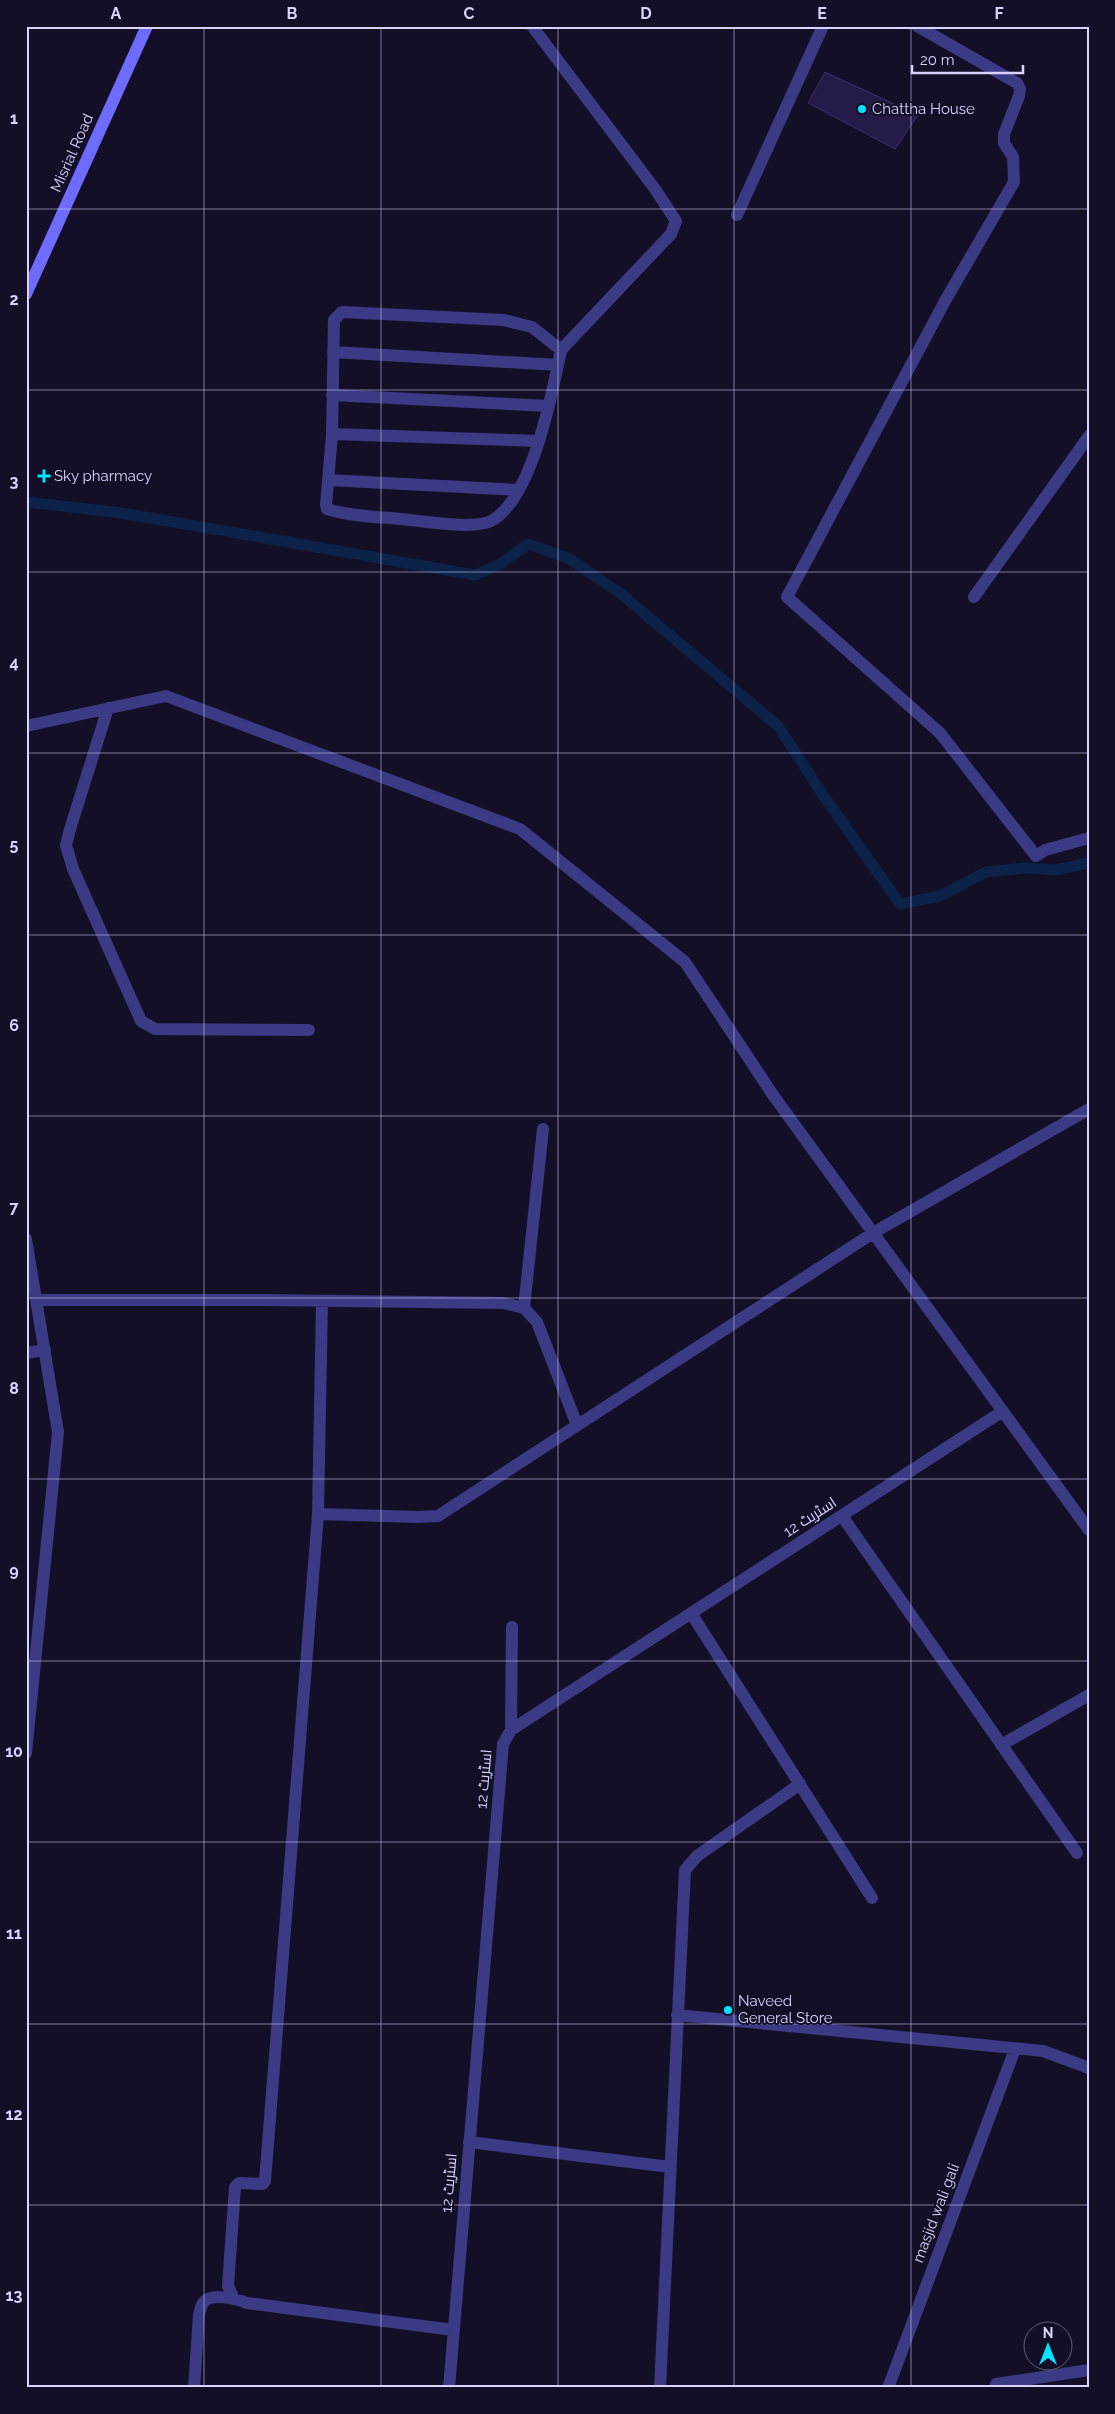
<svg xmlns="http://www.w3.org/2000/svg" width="1115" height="2414" viewBox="0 0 1115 2414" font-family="Raleway,Cairo,sans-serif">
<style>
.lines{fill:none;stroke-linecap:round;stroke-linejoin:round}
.stream{stroke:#0c2248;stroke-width:11}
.building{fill:#241b47;stroke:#3b2d73}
.service{stroke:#3d3a85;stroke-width:12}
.minor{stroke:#3d3a85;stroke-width:12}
.secondary{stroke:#6f6bff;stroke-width:12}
.grid{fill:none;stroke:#d9d4ff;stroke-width:1;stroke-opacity:0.55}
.poi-dot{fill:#00e5ff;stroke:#130f26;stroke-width:2}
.labels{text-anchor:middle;stroke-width:4;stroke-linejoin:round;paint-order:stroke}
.poi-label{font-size:15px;fill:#d9d4ff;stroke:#130f26;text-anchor:start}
.street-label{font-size:15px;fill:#d9d4ff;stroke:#130f26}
.neatline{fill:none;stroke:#d9d4ff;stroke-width:2}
.grid-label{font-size:16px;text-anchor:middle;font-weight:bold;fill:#d9d4ff}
</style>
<rect width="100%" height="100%" fill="#130f26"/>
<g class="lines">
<!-- stream -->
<path class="stream" d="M26,502L122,513L475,575L498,565L528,544L570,559L620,593L778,726L825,798L900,904L940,896L986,872L1024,868L1056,870L1089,863"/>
</g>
<!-- building -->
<path class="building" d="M825,72L918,115L895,149L808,103Z"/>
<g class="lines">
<!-- service -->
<path class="service" d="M342,312L504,320L532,327L561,350C552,394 533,495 493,520C477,530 430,522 410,520C385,517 351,517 327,509L326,505L332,434L334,320Z
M333,352L558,365
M332,395L549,406
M332,434L539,441
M328,480L518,490"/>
<!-- minor -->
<path class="minor" d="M532,26L655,189L676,221L671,234L561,350
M917,26L1017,83L1020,89L1019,96L1004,134V143L1013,157L1014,182L945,301L787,597L940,733L1036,856L1045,850L1089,838
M737,215L823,26
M974,597L1089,436
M108,708L71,826L66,845L73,869L141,1021L155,1029L309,1030
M26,726L166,696L520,829L685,962L773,1095L1089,1530
M26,1239L58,1432L26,1753
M37,1300H264L503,1303L524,1308L537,1322L577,1425
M524,1308L543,1129
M26,1353L45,1350
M318,1514L418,1517L438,1516L873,1233L1089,1109
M842,1516L1077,1853
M691,1613L872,1898
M511,1730L512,1627
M1001,1745L1089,1695
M677,2015L1043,2051L1089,2068
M469,2142L670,2167
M234,2299L228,2286L235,2187L239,2183L263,2184L265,2181L318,1514L322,1301
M194,2388L199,2315C200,2311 201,2306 203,2303C211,2292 236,2299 247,2303L453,2330
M449,2388L503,1744L511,1730L1003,1411
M660,2388L685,1870L697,1856L800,1784
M888,2388L1015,2049
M995,2388L996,2384L1089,2370"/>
<!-- secondary -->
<path class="secondary" d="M26,294L147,26"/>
</g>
<!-- grid -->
<path class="grid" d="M204,26V2388M381,26V2388M558,26V2388M734,26V2388M911,26V2388M26,209H1089M26,390H1089M26,572H1089M26,753H1089M26,935H1089M26,1116H1089M26,1298H1089M26,1479H1089M26,1661H1089M26,1842H1089M26,2024H1089M26,2205H1089"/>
<!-- markers -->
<g class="poi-dot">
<circle cx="862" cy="109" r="5"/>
<path d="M41.5 468.5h5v5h5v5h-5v5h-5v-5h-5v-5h5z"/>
<circle cx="728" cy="2010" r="5"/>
</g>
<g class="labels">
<!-- poi labels -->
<g class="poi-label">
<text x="872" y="114">Chattha House</text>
<text x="54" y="481">Sky pharmacy</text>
<text x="738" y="2006">Naveed<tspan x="738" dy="17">General Store</tspan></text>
</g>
<!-- street labels -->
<g class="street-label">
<text transform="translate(72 153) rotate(-66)" y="5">Misrial Road</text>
<text transform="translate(810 1517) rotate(-33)" y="5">اسٹریٹ 12</text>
<text transform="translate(484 1779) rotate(-85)" y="5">اسٹریٹ 12</text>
<text transform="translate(449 2183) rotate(-85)" y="5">اسٹریٹ 12</text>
<text transform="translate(936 2213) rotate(-69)" y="5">masjid wali gali</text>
</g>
</g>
<!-- border -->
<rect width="1115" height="2414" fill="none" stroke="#130f26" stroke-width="55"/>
<!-- north arrow -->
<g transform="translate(1048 2346)"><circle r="24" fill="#130f26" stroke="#625e7d"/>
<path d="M0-4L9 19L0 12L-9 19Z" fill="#00e5ff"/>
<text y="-8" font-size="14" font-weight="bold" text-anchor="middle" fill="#d9d4ff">N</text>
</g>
<!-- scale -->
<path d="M912 65v8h111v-8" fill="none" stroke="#d9d4ff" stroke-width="2.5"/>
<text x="920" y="65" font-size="15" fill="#d9d4ff" stroke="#130f26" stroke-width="4" paint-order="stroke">20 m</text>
<rect x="28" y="28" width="1060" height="2358" class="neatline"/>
<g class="grid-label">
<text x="116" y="19">A</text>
<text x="292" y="19">B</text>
<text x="469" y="19">C</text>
<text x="646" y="19">D</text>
<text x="822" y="19">E</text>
<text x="999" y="19">F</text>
<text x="14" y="124">1</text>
<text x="14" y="305">2</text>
<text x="14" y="487">3</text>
<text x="14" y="668">4</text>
<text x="14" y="850">5</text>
<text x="14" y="1031">6</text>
<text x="14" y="1213">7</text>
<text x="14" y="1394">8</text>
<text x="14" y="1576">9</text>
<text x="14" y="1757">10</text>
<text x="14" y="1939">11</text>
<text x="14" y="2120">12</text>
<text x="14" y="2301">13</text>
</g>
</svg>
